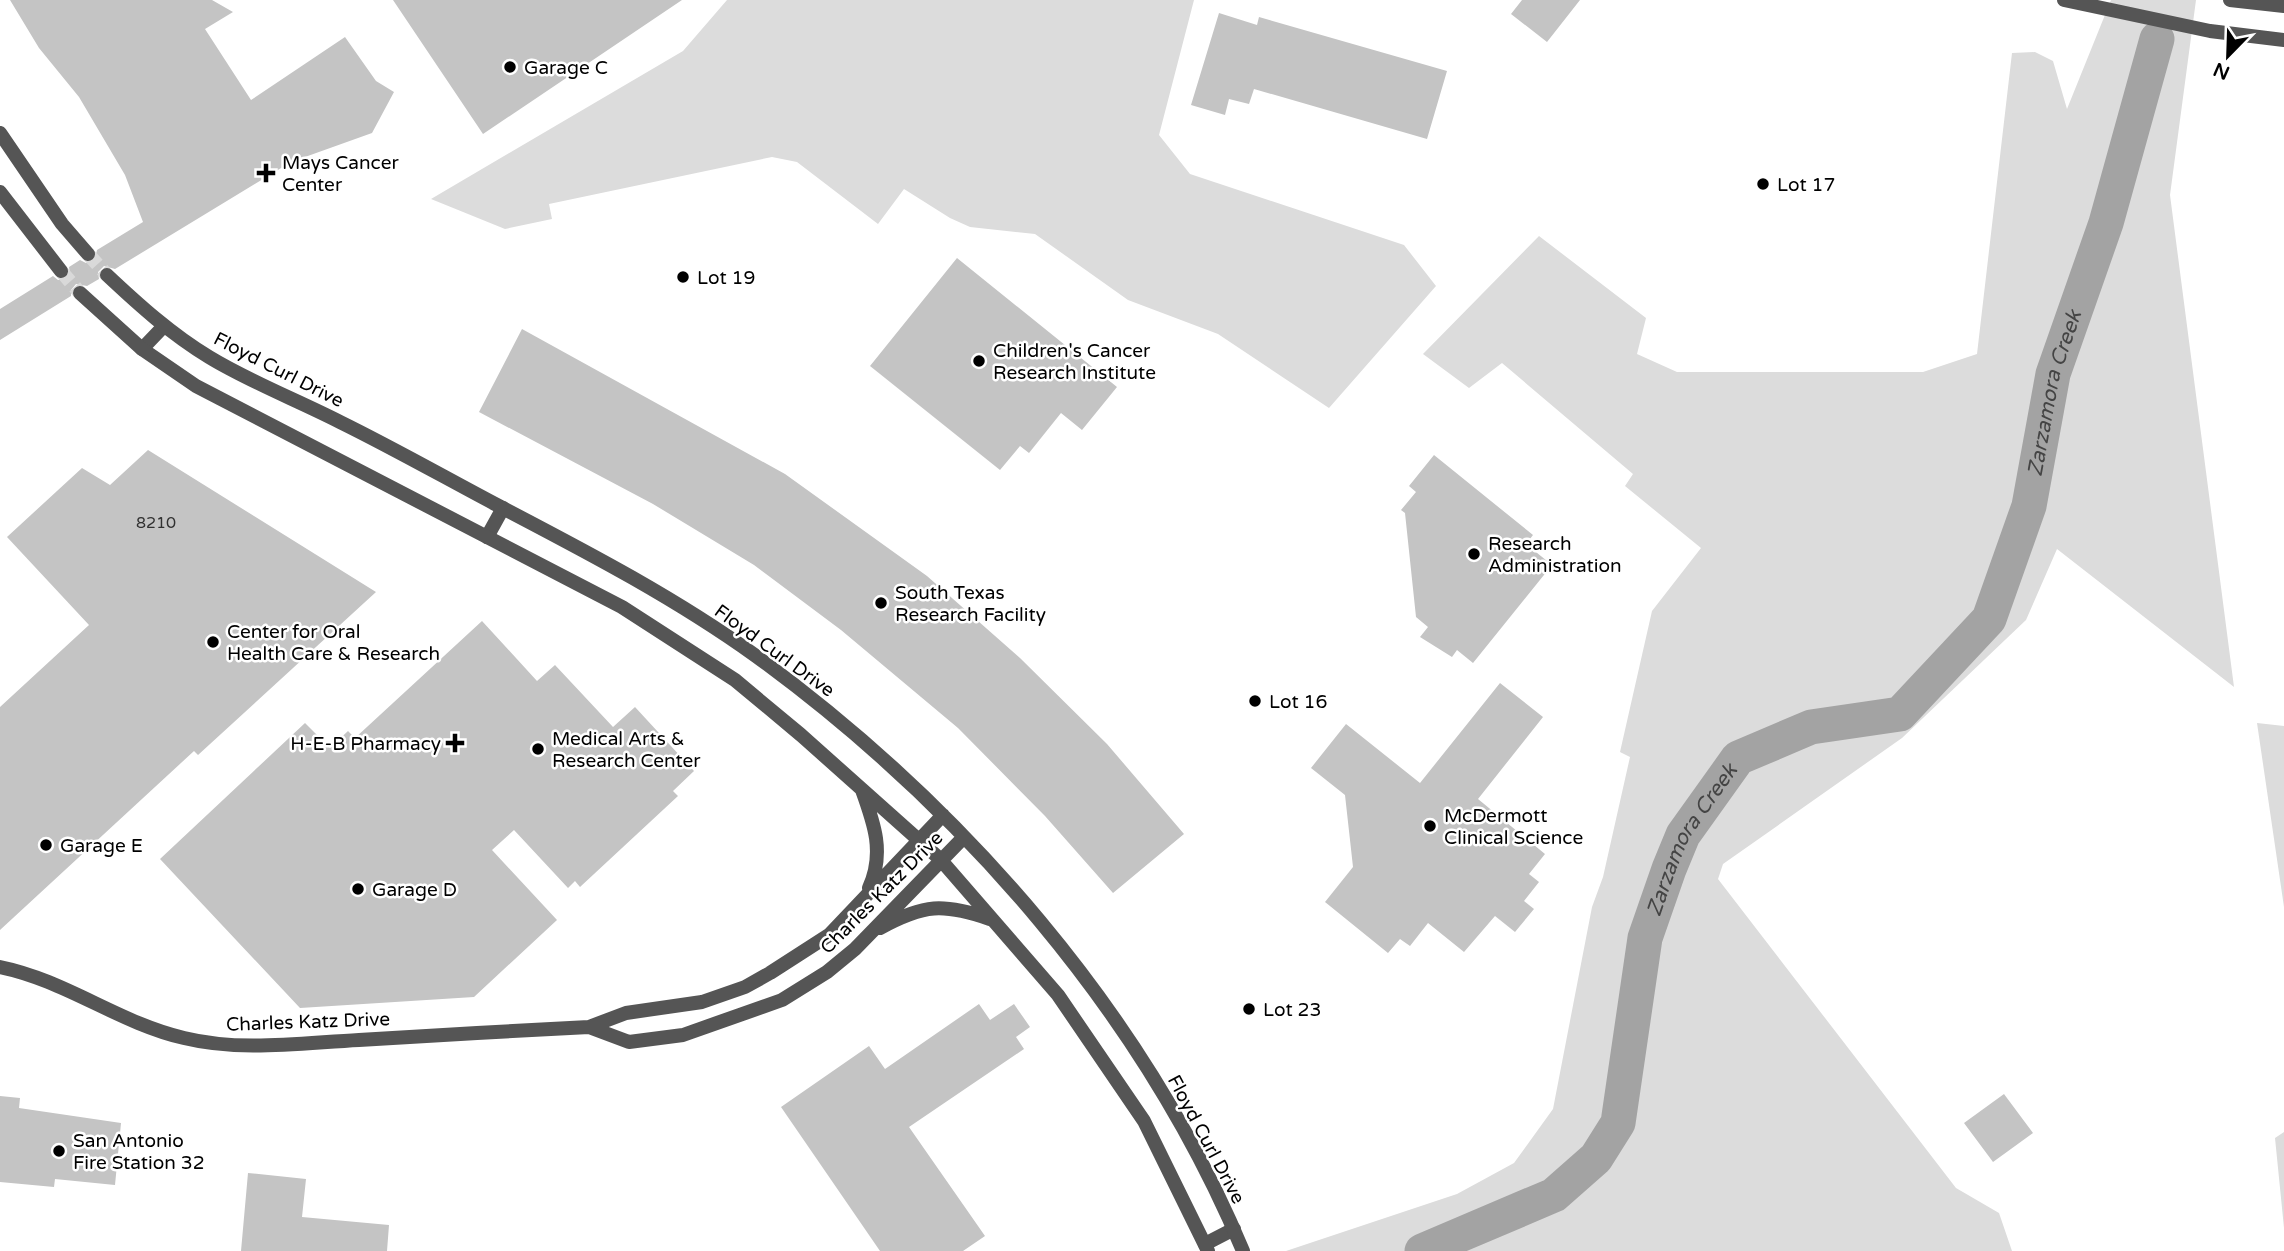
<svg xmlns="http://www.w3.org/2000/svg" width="2284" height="1251" viewBox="0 0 2284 1251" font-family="'Varela Round',sans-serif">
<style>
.green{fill:#dcdcdc}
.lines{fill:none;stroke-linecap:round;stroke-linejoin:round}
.river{stroke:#a3a3a3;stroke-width:35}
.building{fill:#c4c4c4}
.tertiary-tunnel{stroke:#d9d9d9;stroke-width:14;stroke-dasharray:14 7;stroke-linecap:butt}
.minor{stroke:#555;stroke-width:14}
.tertiary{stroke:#555;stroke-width:14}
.poi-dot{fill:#000;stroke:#fff;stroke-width:2.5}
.labels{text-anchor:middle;stroke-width:5;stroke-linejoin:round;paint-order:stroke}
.number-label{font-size:16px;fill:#313131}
.poi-label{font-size:19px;fill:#000;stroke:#fff;text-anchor:start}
.street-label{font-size:19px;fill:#000;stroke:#fff}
.water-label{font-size:21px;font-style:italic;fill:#444;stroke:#fff}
</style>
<rect width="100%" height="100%" fill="#fff"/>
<!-- green -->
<path class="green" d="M727,0H1194L1159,135L1190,174L1404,245L1436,286L1329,408L1218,334L1128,300L1035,234L970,227L950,218L904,189L878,224L797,162L772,157L549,204L552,219L505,229L431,199L683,51Z
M2111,0H2196L2170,195L2234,687L2057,549L2026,620L1902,738L1723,864L1718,879L1956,1188L1999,1213L2012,1251H1286L1457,1194L1514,1163L1553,1109L1592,907L1603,877L1630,757L1620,752L1652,611L1701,548L1625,486L1633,474L1502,363L1469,388L1423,354L1539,236L1646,318L1637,354L1677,372H1923L1977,354L2012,53L2035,52L2053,61L2067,109Z
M2257,723L2284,726V907Z
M2284,1132V1228L2275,1138Z"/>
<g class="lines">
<!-- river -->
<path class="river" id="s1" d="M1422,1251L1554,1195L1596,1158L1618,1123L1645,938L1669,869L1683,835L1738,758L1811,727L1900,714L1989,619L2029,506L2053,374L2106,223L2157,39"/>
</g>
<!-- building -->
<path class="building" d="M10,0H212L233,12L205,29L251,100L345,37L376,81L394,92L372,133L291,162L115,269L104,266L98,272L99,279L87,286L76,284L71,290V296L0,340V309L53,276L58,280L66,279L70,274L69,267L80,260L86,263L94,262L97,250L143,222L125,175L79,97L39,48Z
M393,0H682L483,134Z
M1522,0H1580L1547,42L1511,14Z
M1219,13L1257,25L1259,17L1447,71L1427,139L1254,89L1249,104L1229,99L1225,115L1191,105Z
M957,258L1117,387L1082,430L1061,413L1029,453L1020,446L1000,470L870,366Z
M522,329L785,474L927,576L1020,658L1107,744L1184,834L1113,893L1045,816L958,728L841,630L754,565L653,504L479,412Z
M148,450L376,592L198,755L194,751L0,930V707L89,625L7,537L82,468L110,485Z
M1434,455L1533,535L1526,544L1552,565L1473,663L1457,650L1452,657L1420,637L1428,627L1416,617L1405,513L1401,510L1416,492L1409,486Z
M482,621L537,681L555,665L613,727L635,707L694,771L673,791L678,796L580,887L575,881L568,888L514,830L492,850L557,920L474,997L300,1008L160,859L305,723L330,748L348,731L355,738Z
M1500,683L1543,717L1478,799L1545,854L1529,874L1539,882L1524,901L1534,909L1515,932L1495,916L1464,952L1428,923L1410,946L1400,939L1388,953L1325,902L1353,867L1345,795L1311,768L1346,724L1420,783Z
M979,1004L990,1020L1014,1004L1030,1027L1016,1037L1024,1049L909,1127L985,1236L963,1251H880L781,1107L869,1046L885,1069Z
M2004,1094L2033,1133L1993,1162L1964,1123Z
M0,1096L20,1098L19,1108L121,1123L115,1185L55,1179L54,1187L0,1182Z
M248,1173L306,1179L302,1217L389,1225L387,1251H241Z"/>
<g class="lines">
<!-- tertiary-tunnel -->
<path class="tertiary-tunnel" d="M88,254L107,275
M61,271L80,293"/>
<!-- minor -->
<path class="minor" d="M142,349L163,327
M487,537L503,508
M1205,1244L1234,1229"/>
<!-- tertiary -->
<path class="tertiary" d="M2064,0L2210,31L2284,40
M2230,0L2284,6
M0,133L62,224L88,254
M0,192L61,271
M107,275C139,305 171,334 209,357C250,382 297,400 340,422C393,448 444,477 497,505C585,551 674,597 756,656C963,807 1144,1014 1243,1251
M80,293L142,349L196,386L622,607L735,680L801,735L940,859L1058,995L1144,1121L1208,1251
M862,790C874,823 885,853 869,888
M880,928C924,904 943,903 990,919
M0,967C65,980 119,1023 184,1038C241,1052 301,1043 359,1040C436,1035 512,1031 589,1027L626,1013L702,1002L745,987L770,973L829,935L943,815
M589,1027L629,1042L683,1035L782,1000L827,972L855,949L964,837"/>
</g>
<!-- markers -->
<g class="poi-dot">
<circle cx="510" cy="67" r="7"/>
<path d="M262.5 162.5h7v7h7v7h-7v7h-7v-7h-7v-7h7z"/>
<circle cx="1763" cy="184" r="7"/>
<circle cx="683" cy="277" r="7"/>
<circle cx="979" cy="361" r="7"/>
<circle cx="1474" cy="554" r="7"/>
<circle cx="881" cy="603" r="7"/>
<circle cx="213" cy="642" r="7"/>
<circle cx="1255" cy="701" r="7"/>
<path d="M451.5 732.5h7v7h7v7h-7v7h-7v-7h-7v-7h7z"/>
<circle cx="538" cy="749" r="7"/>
<circle cx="1430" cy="826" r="7"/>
<circle cx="46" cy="845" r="7"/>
<circle cx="358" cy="889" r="7"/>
<circle cx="1249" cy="1009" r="7"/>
<circle cx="59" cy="1151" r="7"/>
</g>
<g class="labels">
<!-- number labels -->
<g class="number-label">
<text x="156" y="528">8210</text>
</g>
<!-- poi labels -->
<g class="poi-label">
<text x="524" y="74">Garage C</text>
<text x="282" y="169">Mays Cancer<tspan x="282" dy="22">Center</tspan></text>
<text x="1777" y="191">Lot 17</text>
<text x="697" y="284">Lot 19</text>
<text x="993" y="357">Children's Cancer<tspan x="993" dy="22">Research Institute</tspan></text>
<text x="1488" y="550">Research<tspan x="1488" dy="22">Administration</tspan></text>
<text x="895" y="599">South Texas<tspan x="895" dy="22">Research Facility</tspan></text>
<text x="227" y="638">Center for Oral<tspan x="227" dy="22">Health Care &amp; Research</tspan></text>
<text x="1269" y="708">Lot 16</text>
<text x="552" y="745">Medical Arts &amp;<tspan x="552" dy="22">Research Center</tspan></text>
<text x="441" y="750" text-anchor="end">H-E-B Pharmacy</text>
<text x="1444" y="822">McDermott<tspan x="1444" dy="22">Clinical Science</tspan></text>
<text x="60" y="852">Garage E</text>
<text x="372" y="896">Garage D</text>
<text x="1263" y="1016">Lot 23</text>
<text x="73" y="1147">San Antonio<tspan x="73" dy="22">Fire Station 32</tspan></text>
</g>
<!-- street labels -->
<g class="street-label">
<text transform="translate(279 369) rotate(27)" y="7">Floyd Curl Drive</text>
<text transform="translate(775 650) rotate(36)" y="7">Floyd Curl Drive</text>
<text transform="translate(881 892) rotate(-45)" y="7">Charles Katz Drive</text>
<text transform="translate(308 1021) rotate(-2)" y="7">Charles Katz Drive</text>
<text transform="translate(1207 1139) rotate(62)" y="7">Floyd Curl Drive</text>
</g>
<!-- water labels -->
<g class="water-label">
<text dy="7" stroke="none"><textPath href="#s1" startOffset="1167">Zarzamora Creek</textPath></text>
<text dy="7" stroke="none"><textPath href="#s1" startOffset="537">Zarzamora Creek</textPath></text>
</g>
</g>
<!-- north arrow -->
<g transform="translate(2228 56) rotate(203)" stroke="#ffffff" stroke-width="5" paint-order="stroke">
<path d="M0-5L12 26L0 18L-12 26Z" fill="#000000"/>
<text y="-10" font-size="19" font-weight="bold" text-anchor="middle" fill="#000000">N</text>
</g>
</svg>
